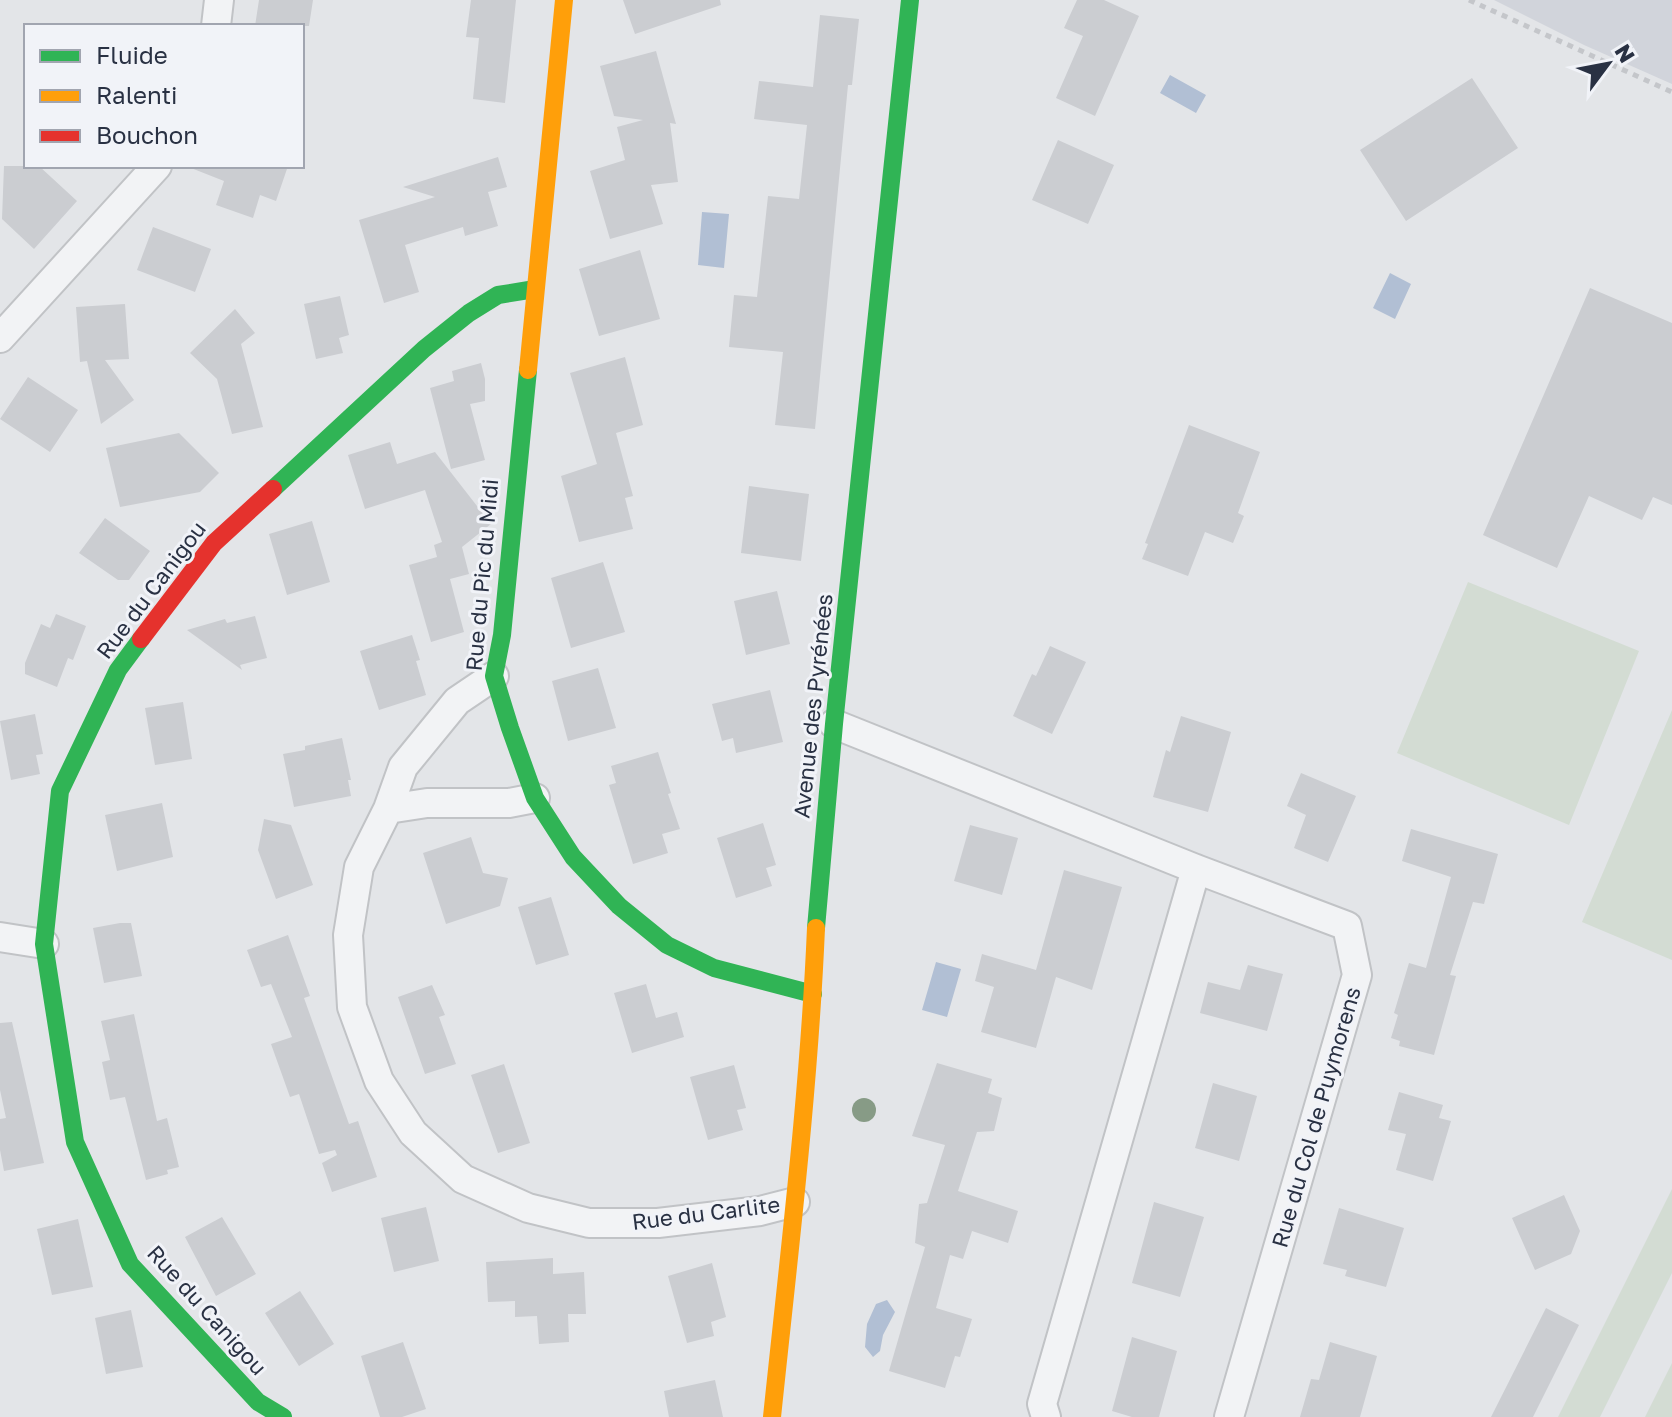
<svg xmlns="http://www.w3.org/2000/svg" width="1672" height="1417" viewBox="0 0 1672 1417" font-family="'Golos Text',sans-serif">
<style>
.built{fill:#d1d4db}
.green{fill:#d3dcd3}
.water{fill:#b1bfd4}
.building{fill:#cbcdd1}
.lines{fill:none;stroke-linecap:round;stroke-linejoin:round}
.street-casing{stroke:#c1c3c6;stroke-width:32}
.path{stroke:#c4c6ca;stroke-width:5;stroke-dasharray:6 6;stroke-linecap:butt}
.street{stroke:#f2f3f5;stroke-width:28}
.fast{stroke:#30b455;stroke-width:18}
.slow{stroke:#ff9f0a;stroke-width:18}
.jam{stroke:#e5322d;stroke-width:18}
.tree{fill:#879b86}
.labels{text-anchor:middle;stroke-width:6;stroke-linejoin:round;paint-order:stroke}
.street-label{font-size:22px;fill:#293143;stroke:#f1f3f8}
</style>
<rect width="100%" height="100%" fill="#e3e5e8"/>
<!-- built -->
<path class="built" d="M1494,0H1672V84L1584,45Z"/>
<!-- green -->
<path class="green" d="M1468,582L1639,651L1569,825L1397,753Z
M1672,710V960L1582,922Z
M1672,1189V1273L1600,1417H1558Z
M1672,1363V1417H1645Z"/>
<!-- water -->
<path class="water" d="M1170,75L1206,95L1196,113L1160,93Z
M702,212L729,214L724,268L698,265Z
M1390,273L1411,284L1395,319L1373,308Z
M936,962L961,969L947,1017L922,1010Z
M887,1300L895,1312L883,1335L880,1351L873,1357L865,1347L867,1324L876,1304Z"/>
<!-- building -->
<path class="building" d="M259,0H313L309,26H255Z
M471,0H516L505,103L473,99L479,38L466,37Z
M623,0H720L721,5L635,34Z
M1077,0H1104L1139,16L1095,116L1056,98L1083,36L1064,28Z
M820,15L859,19L852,85H848L815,429L775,425L783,352L729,347L734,295L757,297L768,196L799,199L807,125L754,119L759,81L813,87Z
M656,51L676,124L670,123L678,182L651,185L663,224L610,239L590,171L625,160L617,127L643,120L614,116L600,66Z
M1472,78L1518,148L1406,221L1360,150Z
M1058,140L1114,165L1088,224L1032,200Z
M498,157L507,187L488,192L498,226L465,236L463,227L405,245L419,292L384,303L359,220L435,197L403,187Z
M4,166H39L77,201L34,249L2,219Z
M192,166H288L276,201L260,195L253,218L216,205L224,181L191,168Z
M153,227L211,249L195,292L137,270Z
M640,250L660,319L599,336L579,269Z
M1590,288L1672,323V505L1653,497L1642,520L1589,496L1557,568L1483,535Z
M340,296L349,335L339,338L343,353L316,359L304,304Z
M125,304L129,359L105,360L134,400L101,424L87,361L80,362L76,307Z
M235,309L255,333L241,344L263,427L232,434L217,379L190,353Z
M625,357L643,425L616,433L633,496L625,498L633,529L579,542L561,476L597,464L570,373Z
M481,363L485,379V401L470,404L485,460L451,469L430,388L454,381L452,371Z
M28,377L78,410L50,452L0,419Z
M1189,425L1260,452L1238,513L1244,516L1233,543L1205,532L1188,576L1142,559L1148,544L1145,543Z
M179,433L219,473L200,492L120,507L106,448Z
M390,442L397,464L435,452L491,524L462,547L469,574L450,579L464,632L431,642L409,565L437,557L434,545L442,542L425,490L365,509L348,455Z
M749,486L809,494L801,561L741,553Z
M105,518L150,551L129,580H118L79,553Z
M312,521L330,582L287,595L269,534Z
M603,562L625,632L571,648L551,578Z
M777,591L790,644L746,655L734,601Z
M56,614L86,626L73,660L68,658L57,687L25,674V663L41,624L50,628Z
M255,616L267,658L240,665L242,670L187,630L225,619L227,623Z
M412,635L420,660L416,661L426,695L379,710L360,651Z
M1050,646L1086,662L1052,734L1013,716L1032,674L1036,676Z
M598,668L616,728L568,741L552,681Z
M770,690L783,742L736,753L733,738L722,741L712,704Z
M183,702L192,759L155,765L145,708Z
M35,714L43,754L36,755L40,774L11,780L0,721Z
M1181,716L1231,732L1208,812L1153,797L1166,750L1170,752Z
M342,738L351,780H348L351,796L294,807L283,754L305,750V746Z
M658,752L671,793L668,794L680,829L662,834L668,853L633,864L609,785L616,783L611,766Z
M1301,773L1356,796L1328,862L1294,848L1306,815L1287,806Z
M162,803L173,857L117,871L105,815Z
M264,819L291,825L313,885L276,899L258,850Z
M763,823L776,865L766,868L772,886L736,898L717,838Z
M970,825L1018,838L1002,895L954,881Z
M1411,829L1498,854L1484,904L1473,902L1450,975L1456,976L1434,1055L1399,1046L1400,1041L1391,1038L1398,1015L1394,1013L1409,963L1426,968L1451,877L1402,861Z
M471,837L483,873L508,878L500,906L446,924L423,853Z
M1064,870L1122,887L1092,990L1056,977L1036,1048L981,1032L994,987L975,981L982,954L1036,970Z
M551,897L569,955L536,965L518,907Z
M120,923H131L142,976L104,983L93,928Z
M288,935L310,996L304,998L349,1124L358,1121L377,1177L332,1192L322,1163L337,1155L335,1150L319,1154L299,1094L290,1097L271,1044L292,1037L271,984L261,987L247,950Z
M1248,965L1283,974L1267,1031L1200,1013L1208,982L1240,990Z
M646,984L656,1018L677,1012L684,1037L632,1053L614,993Z
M432,985L445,1015L439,1017L456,1064L425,1074L398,997Z
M134,1014L157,1121L167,1118L179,1167L167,1170L168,1174L146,1180L125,1097L110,1100L102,1062L110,1060L101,1021Z
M12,1022L44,1163L4,1171L0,1150V1119L6,1118L0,1090V1023Z
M937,1063L992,1079L988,1093L1002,1098L994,1131L977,1132L958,1191L1018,1211L1008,1243L972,1231L963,1259L950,1255L936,1308L972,1319L960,1357L955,1356L945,1388L889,1371L925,1247L915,1243L919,1204L927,1203L945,1145L912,1136Z
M504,1064L530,1143L498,1153L471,1075Z
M734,1065L746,1108L737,1110L743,1130L708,1140L690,1077Z
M1213,1083L1257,1096L1239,1161L1195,1148Z
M1399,1092L1443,1105L1439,1118L1451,1121L1433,1181L1396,1170L1406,1134L1388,1130Z
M1564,1195L1580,1231L1571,1254L1535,1270L1512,1218Z
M1154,1202L1204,1217L1180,1297L1132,1283Z
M426,1207L439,1261L394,1272L381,1218Z
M1339,1208L1404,1228L1386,1287L1345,1276L1347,1270L1323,1264Z
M222,1217L256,1274L216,1296L185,1237Z
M78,1219L93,1287L52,1295L37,1229Z
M553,1258V1274L584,1272L586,1314H568L569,1342L539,1344L537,1316L515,1317V1301L488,1302L486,1262Z
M712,1263L726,1317L711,1322L714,1336L687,1343L668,1276Z
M300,1291L334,1344L299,1366L265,1313Z
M1546,1308L1579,1325L1533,1417H1491Z
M131,1310L143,1367L106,1374L95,1318Z
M1132,1337L1177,1351L1159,1417H1132L1112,1411Z
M403,1342L426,1409L402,1417H380L361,1356Z
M1330,1342L1377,1356L1360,1417H1300L1311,1379L1319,1380Z
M715,1380L723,1417H669L664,1391Z"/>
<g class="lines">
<!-- street casing -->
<g class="street-casing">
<path id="street" d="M216,26L219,0
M0,338L157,166
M494,676L457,701L403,767L388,809L427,803H509L535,798
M834,724L1196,869L1347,926L1357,975L1229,1417
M388,809L359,867L348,935L352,1007L379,1081L413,1133L463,1179L528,1208L589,1223H658L760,1211L795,1202
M0,937L44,944
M1046,1417L1042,1404L1196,869"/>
</g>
<!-- path -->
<path class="path" d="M1469,0L1672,92"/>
<!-- street -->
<use href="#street" class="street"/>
<!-- fast -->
<path class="fast" d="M528,370L502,635L494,676L510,728L535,798L573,857L619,906L667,945L714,968L813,994
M273,489L424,349L469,313L498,295L535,289
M141,639L118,670L60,791L44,944L75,1142L130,1264L258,1402L283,1417
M816,928L834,724L910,0"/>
<!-- slow -->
<path class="slow" d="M528,370L564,0
M772,1417C789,1254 809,1092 816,928"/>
<!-- jam -->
<path class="jam" d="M141,639L214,543L273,489"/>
</g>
<!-- trees -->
<circle class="tree" cx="864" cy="1110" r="12"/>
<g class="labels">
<!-- street labels -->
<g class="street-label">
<text transform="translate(482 575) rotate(-85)" y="8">Rue du Pic du Midi</text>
<text transform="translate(151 590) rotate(-53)" y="8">Rue du Canigou</text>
<text transform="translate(813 706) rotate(-84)" y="8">Avenue des Pyrénées</text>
<text transform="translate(1316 1117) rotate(-74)" y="8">Rue du Col de Puymorens</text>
<text transform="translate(706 1213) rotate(-7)" y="8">Rue du Carlite</text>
<text transform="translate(207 1310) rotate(48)" y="8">Rue du Canigou</text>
</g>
</g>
<!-- legend -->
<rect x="24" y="24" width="280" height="144" fill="#f1f3f8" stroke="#a1a5b0" stroke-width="2"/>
<rect x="40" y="50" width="40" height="12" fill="#30b455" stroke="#a1a5b0" stroke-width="2"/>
<text x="96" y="64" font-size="24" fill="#293143">Fluide</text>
<rect x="40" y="90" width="40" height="12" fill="#ff9f0a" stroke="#a1a5b0" stroke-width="2"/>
<text x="96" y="104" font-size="24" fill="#293143">Ralenti</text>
<rect x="40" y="130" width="40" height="12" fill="#e5322d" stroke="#a1a5b0" stroke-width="2"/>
<text x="96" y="144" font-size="24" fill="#293143">Bouchon</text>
<!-- north arrow -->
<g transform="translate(1608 64) rotate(58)" stroke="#f1f3f8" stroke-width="6" paint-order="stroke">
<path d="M0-6L14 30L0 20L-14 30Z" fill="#293143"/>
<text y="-12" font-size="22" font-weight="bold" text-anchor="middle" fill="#293143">N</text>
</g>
</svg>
